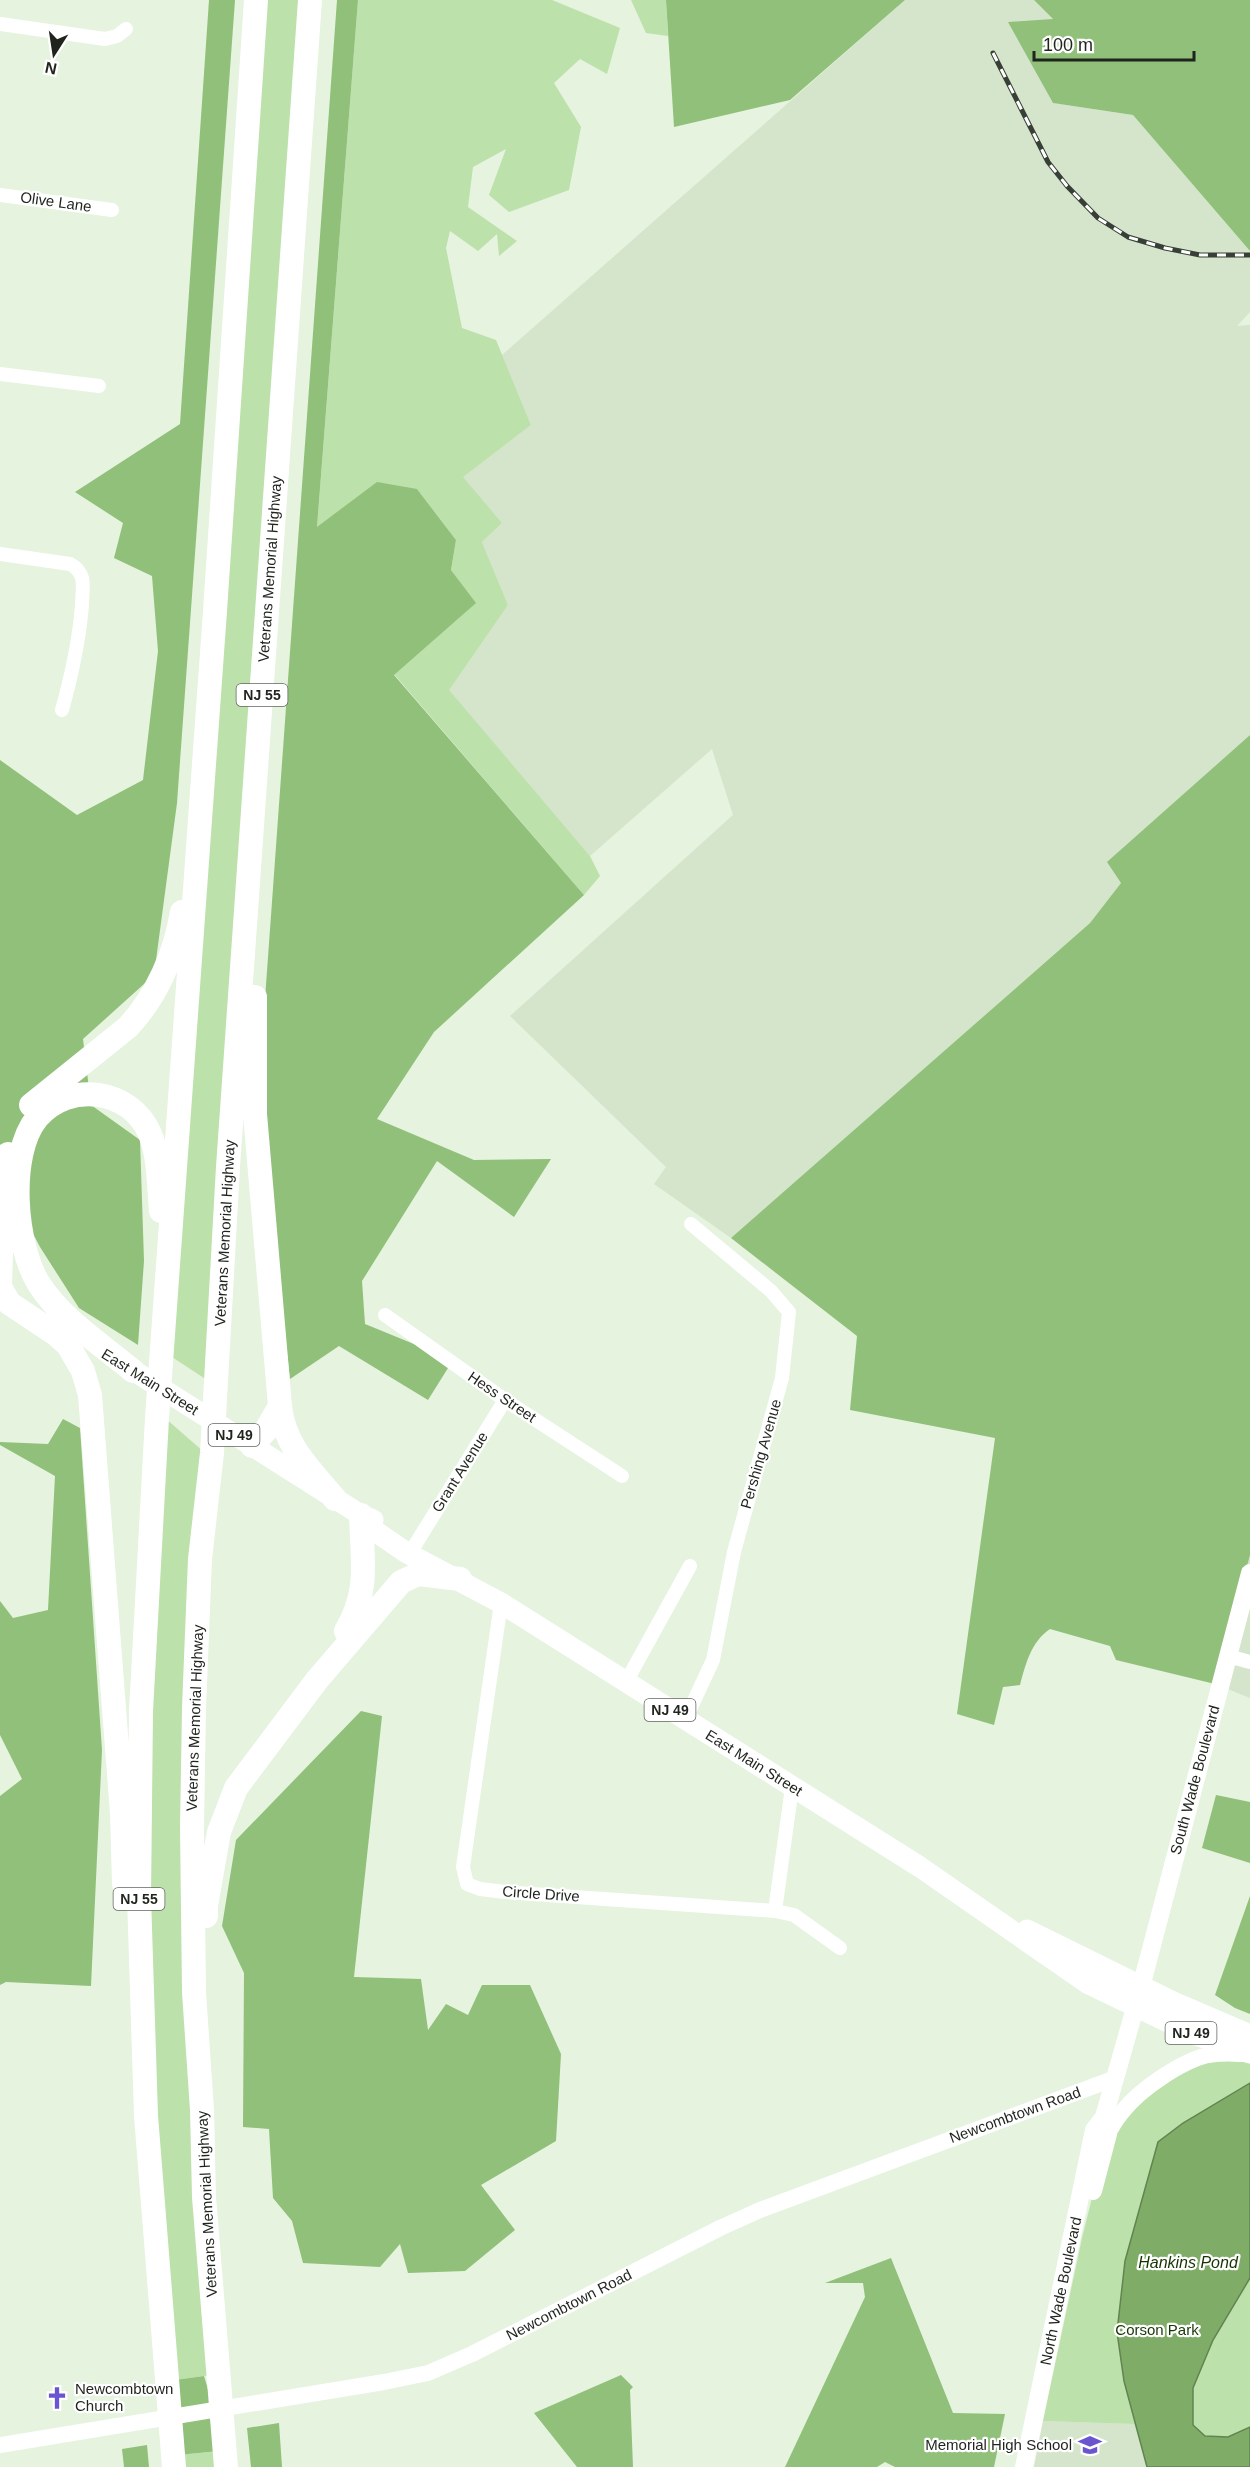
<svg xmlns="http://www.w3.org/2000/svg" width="1250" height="2467" viewBox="0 0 1250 2467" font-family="Helvetica,sans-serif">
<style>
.built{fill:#d4e5cc}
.green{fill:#bde1ab}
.forest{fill:#90c079}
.water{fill:#7fad67;stroke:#628451;stroke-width:1.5}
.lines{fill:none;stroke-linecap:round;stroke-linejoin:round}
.minor{stroke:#fff;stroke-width:14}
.tertiary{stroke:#fff;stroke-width:16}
.secondary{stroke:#fff;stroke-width:18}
.trunk{stroke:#fff;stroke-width:21}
.motorway{stroke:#fff;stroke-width:24}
.rail-casing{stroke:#383f36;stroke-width:5}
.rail{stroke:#fff;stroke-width:3;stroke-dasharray:9;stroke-linecap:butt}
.labels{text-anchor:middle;stroke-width:4.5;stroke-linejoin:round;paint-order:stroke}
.shield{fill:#fff;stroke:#626661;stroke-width:1.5}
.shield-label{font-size:14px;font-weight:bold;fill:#1f241d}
.street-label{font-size:15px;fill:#1f241d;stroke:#fff}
.park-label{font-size:15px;fill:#193704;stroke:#fff}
.poi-label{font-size:15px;fill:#1f241d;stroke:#fff;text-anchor:start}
.water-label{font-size:16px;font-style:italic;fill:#163401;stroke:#fff}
</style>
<rect width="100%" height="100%" fill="#e5f3df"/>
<!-- built -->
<path class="built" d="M905,0H1034L1054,20L1009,22L1053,103L1133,115L1250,251V312L1237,326L1250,325V735L1108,862L1121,883L1090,923L731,1238L654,1184L666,1167L510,1016L733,815L712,749L590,856L448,690L508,605L482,542L502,523L462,477L531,425L502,355Z
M1250,1555V1698L1215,1684Z
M1043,2421L1134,2424L1147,2467H1034Z"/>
<!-- green -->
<path class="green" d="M263,0H303L207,1380L169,1355Z
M358,0H552L620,28L607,74L580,59L554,83L581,127L569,190L509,212L489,195L506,149L473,167L468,207L517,241L499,256L497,234L478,251L450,231L446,248L462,328L496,340L531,425L463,477L502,523L482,542L508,605L449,690L590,856L600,876L584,895L394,674L475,603L451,570L456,540L417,489L317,528Z
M631,0H666L668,36L646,33Z
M165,1418L204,1452L192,1559L211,2375L175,2380L149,1992V1712Z
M1250,2055V2467H1147L1134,2424L1043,2421L1082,2238L1108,2134L1181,2066Z
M219,2451L220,2467H179L178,2455Z"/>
<!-- forest -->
<path class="forest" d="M209,0H235L177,803L154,975L83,1039L91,1105L140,1140L144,1261L138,1345L79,1308L40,1247L0,1171V760L77,815L143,780L158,651L152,576L114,558L123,523L75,492L180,424Z
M337,0H358L317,527L377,482L417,489L456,540L451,570L476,603L394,675L584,895L434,1032L377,1119L474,1160L551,1159L514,1217L437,1161L362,1281L365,1324L453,1360L428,1400L339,1346L290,1379L258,1096Z
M666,0H905L790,100L674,127Z
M1034,0H1250V251L1133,115L1053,103L1008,22L1053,19Z
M1250,735V1555L1215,1684L1116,1660L1110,1646L1050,1629C1031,1642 1026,1663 1020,1685L1003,1687L994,1725L957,1714L995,1438L850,1410L857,1336L731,1238L1090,923L1121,883L1107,862Z
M63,1419L80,1428L102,1750L91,1986L6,1982L0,1985V1796L22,1779L0,1735V1601L13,1618L48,1610L55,1476L0,1445V1442L48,1444Z
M361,1711L382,1716L354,1977L421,1979L428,2030L446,2004L468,2015L482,1985H530L561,2054L556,2141L481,2185L515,2230L465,2271L408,2273L400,2244L380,2267L303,2263L292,2221L273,2198L269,2129L243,2127L244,1973L222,1926L236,1840Z
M1216,1795L1250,1802V1863L1202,1848Z
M1250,1896V2014L1235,2008L1215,1995Z
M891,2258L953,2413L1005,2414L994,2467H895L885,2462L877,2467H785L865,2297L863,2283H825Z
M621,2375L633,2387L630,2390L633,2467H577L534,2413Z
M204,2376L212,2403L176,2409L175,2380Z
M216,2416L219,2451L178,2455L180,2421Z
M279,2423L282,2467H251L247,2428Z
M147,2445L149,2467H124L122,2449Z"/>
<!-- water -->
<path class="water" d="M1250,2083V2278L1213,2340L1193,2388V2425L1205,2436L1228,2437L1250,2427V2467H1147L1124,2381L1117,2332L1125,2261L1158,2142L1183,2123Z"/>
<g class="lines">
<!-- minor -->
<path class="minor" d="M0,24L105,39L117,36L126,29
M0,195L112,210
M0,374L99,386
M0,554L70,564C76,567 80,571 82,578C84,586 82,596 82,605C79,643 72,674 62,710
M385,1315L505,1400L622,1476
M415,1545L505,1400
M501,1603L463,1867L467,1884L480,1889L505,1892L775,1911L794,1915L840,1948
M1228,1656L1250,1662
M626,1682L690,1566
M685,1720L713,1660L734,1552L782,1378L789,1312L771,1291L691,1224
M775,1911L792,1787"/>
<!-- tertiary -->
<path class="tertiary" d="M1108,2134C1112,2126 1117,2118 1123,2111C1140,2089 1182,2061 1208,2055C1220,2053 1230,2053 1241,2054
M0,2445L384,2382L428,2373L472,2354L720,2228L760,2210L1113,2079"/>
<!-- secondary -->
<path class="secondary" d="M1093,2191L1108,2134L1104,2117
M1024,2467L1094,2130L1104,2117L1141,1987L1250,1573"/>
<!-- trunk -->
<path class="trunk" d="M120,1362L361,1515L373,1520
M361,1515L369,1527L407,1553L501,1603L920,1867L1087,1983L1193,2034L1250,2053
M1027,1930L1173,2002L1250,2035"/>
<!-- motorway -->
<path class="motorway" d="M31,1105L128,1027C157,996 175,954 182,912
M0,1190L8,1154
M0,1284L3,1192
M0,1287L9,1303L57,1335L68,1345L83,1371L90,1395L122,1813L124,1884
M133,1371C102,1345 61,1319 39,1284C15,1246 7,1155 37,1118C69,1080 131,1089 150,1134C159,1154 159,1189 161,1211
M280,1406C284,1446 310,1469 335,1499
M252,1446L266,1430L280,1406L255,1114V997
M346,1631C370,1591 362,1559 361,1515
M206,1916V1906L219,1832L236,1788L317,1680L401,1582L418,1574L460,1579
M174,2467L146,2116L139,1897L141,1711L157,1418L215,611L256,0
M226,2467L204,2197L202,2110L194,1992L192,1827L194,1708L200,1559L212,1453L228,1167L310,0"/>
<!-- rail casing -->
<g class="rail-casing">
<path id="rail" d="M993,53L1048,162L1067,186L1098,218L1128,237L1165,248L1200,255H1250"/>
</g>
<!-- rail -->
<use href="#rail" class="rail"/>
</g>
<!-- icons -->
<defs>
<g id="church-bare" transform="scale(1.8)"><path d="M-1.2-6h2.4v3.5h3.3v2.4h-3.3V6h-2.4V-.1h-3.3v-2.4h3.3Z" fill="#6855cf" stroke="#fff" stroke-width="2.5" paint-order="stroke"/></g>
<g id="school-bare" transform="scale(1.8)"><path d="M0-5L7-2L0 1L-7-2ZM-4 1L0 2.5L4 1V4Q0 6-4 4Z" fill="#6855cf" stroke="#fff" stroke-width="2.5" paint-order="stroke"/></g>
</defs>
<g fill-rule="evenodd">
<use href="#church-bare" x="57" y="2398"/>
<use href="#school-bare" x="1090" y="2445"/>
</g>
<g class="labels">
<!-- shield labels -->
<g class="shield">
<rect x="236.5" y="684" width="51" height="22" rx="4.5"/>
<rect x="208.5" y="1424" width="51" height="22" rx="4.5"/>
<rect x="644.5" y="1699" width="51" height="22" rx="4.5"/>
<rect x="113.5" y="1888" width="51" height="22" rx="4.5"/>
<rect x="1165.5" y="2022" width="51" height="22" rx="4.5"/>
</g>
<g class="shield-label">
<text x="262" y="700">NJ 55</text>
<text x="234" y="1440">NJ 49</text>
<text x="670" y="1715">NJ 49</text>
<text x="139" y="1904">NJ 55</text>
<text x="1191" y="2038">NJ 49</text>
</g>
<!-- street labels -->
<g class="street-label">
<text transform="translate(56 202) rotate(8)" y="5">Olive Lane</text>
<text transform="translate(270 569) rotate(-86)" y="5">Veterans Memorial Highway</text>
<text transform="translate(225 1233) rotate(-87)" y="5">Veterans Memorial Highway</text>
<text transform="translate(150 1382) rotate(32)" y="5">East Main Street</text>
<text transform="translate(502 1397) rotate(34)" y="5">Hess Street</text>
<text transform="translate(761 1454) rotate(-74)" y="5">Pershing Avenue</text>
<text transform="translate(460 1472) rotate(-58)" y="5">Grant Avenue</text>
<text transform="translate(195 1718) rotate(-88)" y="5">Veterans Memorial Highway</text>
<text transform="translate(754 1763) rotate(32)" y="5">East Main Street</text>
<text transform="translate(1195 1780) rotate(-75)" y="5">South Wade Boulevard</text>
<text transform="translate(541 1894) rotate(4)" y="5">Circle Drive</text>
<text transform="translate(1015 2115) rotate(-20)" y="5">Newcombtown Road</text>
<text transform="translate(207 2204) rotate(-93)" y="5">Veterans Memorial Highway</text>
<text transform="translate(1061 2291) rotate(-78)" y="5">North Wade Boulevard</text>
<text transform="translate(569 2305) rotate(-27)" y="5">Newcombtown Road</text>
</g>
<!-- park labels -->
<g class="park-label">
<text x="1157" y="2335">Corson Park</text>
</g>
<!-- poi labels -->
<g class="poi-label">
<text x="75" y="2394">Newcombtown<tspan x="75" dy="17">Church</tspan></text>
<text x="1072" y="2450" text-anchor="end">Memorial High School</text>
</g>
<!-- water labels -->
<g class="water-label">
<text x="1188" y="2268">Hankins Pond</text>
</g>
</g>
<!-- north arrow -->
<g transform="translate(54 54) rotate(192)" stroke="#ffffff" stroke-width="4.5" paint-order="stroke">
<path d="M0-4.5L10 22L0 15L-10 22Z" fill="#1f241d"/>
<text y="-9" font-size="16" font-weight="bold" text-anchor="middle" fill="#1f241d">N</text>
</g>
<!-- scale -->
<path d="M1034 51v9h160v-9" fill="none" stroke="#1f241d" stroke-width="3"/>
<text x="1043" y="51" font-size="18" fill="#1f241d" stroke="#ffffff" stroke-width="4.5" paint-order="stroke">100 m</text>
</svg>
